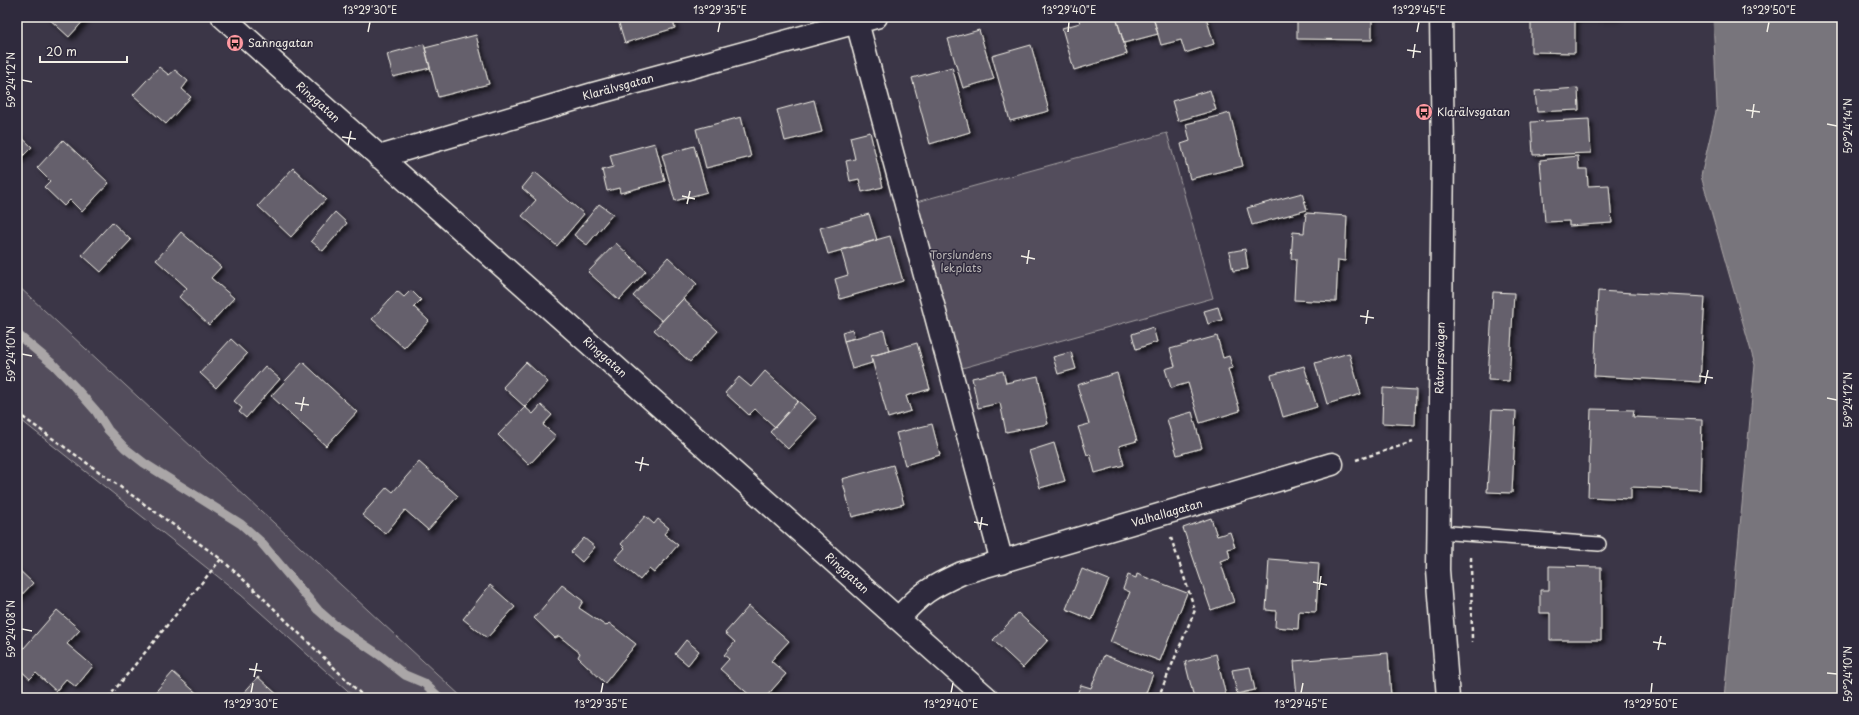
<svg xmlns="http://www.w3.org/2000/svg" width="1859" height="715" viewBox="0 0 1859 715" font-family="'Playpen Sans',sans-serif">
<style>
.green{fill:#534e5c;stroke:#a4a0a2}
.water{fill:#78747b;stroke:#aaa6a7}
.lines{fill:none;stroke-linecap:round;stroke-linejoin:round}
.stream{stroke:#aaa6a7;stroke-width:9}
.building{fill:#65616c;stroke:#f4f1e8;filter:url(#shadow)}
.service-casing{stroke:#f4f1e8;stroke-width:16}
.minor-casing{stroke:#f4f1e8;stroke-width:25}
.tertiary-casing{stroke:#f4f1e8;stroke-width:25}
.path{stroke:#f4f1e8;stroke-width:2.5;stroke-dasharray:4 3;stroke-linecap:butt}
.service{stroke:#2f2a3d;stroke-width:13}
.minor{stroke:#2f2a3d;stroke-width:22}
.tertiary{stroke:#2f2a3d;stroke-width:22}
.ticks{fill:none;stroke:#f4f1e8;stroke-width:1.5}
.labels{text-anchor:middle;stroke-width:3;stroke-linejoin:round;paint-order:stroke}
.poi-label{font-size:11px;fill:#f4f1e8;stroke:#2f2a3d;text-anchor:start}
.street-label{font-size:11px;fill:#f4f1e8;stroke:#2f2a3d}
.park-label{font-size:11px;fill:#bcb8b7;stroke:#2f2a3d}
.neatline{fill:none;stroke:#f4f1e8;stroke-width:1.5}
.ticks-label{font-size:10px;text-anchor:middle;fill:#f4f1e8}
</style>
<defs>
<filter id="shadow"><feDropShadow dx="3.5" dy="3.5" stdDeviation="2" flood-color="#0009"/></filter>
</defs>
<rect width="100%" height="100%" fill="#3b3647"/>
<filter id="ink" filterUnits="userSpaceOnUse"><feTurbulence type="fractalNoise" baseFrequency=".025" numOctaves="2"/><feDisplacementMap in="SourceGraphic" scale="8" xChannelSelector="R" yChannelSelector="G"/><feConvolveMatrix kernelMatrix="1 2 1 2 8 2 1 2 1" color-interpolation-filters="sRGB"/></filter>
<g filter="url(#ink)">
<!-- green -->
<path class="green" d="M1167,133L1213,298L955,370L909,204Z
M17,285L463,698H356L241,595L17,417Z"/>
<!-- water -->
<path class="water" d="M1713,17H1842V698H1724L1755,365L1701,176L1717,107Z"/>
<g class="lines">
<!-- stream -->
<path class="stream" d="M17,334L54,365L74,386L96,411L108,430L125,448L144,463L241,524L259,540L318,610L335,625L381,656L405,675L424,683L440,698"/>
</g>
<!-- building -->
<path class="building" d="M47,17H87L69,37Z
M617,17H672L675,28L625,43Z
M1078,17H1116L1127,54L1074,70L1062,28L1080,23Z
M1116,17H1153L1158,34L1124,43Z
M1153,17H1206L1214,44L1185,53L1181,40L1161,45Z
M1297,17H1372V40L1297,39Z
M1531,17H1617L1575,18V53L1531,52Z
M979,30L994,79L963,88L948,39Z
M476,35L489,84L438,97L425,48Z
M424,44L430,68L393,77L387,54Z
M1031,45L1049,111L1010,121L992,56Z
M159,67L169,75L175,70L188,81L182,89L191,97L166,124L133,95Z
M952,67L970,132L930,144L912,78Z
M1578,88L1579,110L1537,112L1535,91Z
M1210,90L1216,110L1178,121L1172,101Z
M814,100L822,132L785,141L777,110Z
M1230,113L1243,166L1190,179L1181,144L1190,141L1186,124Z
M741,117L751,157L706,168L696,129Z
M1589,119L1591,153L1533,155L1531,122Z
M870,132L883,187L862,192L859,179L850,181L846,161L855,159L850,137Z
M17,133L32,147L17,162Z
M63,140L109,183L82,212L70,200L64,206L44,187L50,181L37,168Z
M655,143L665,181L620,193L619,188L607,191L602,170L613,167L610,155Z
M694,146L707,192L675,201L662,155Z
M1578,156L1579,169H1587L1588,186L1609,185L1612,223L1569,226V221L1545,222L1540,160Z
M293,168L326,199L291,237L258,206Z
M535,172L584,214L557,246L522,216L536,200L522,188Z
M1302,193L1307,210L1252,225L1247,208Z
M599,204L613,214L587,245L574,235Z
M335,212L347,223L323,251L311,241Z
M1306,213L1347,216L1345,261L1338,260L1336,302L1294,300L1296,259H1291L1293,232L1304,233Z
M869,214L877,240L828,254L820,228Z
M112,222L131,240L101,272L82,255Z
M181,232L221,267L211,278L234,298L209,325L179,297L187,288L156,260Z
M890,236L903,281L840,299L835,279L848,275L841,250Z
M616,243L646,271L619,300L588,272Z
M1245,249L1248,269L1233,271L1229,252Z
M668,257L697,284L662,321L633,296Z
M411,290L421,300L414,307L429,321L404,348L372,319L397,291L404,297Z
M1598,291L1705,297L1700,382L1594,376Z
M1493,292L1514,293L1509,381L1488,380Z
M683,299L718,331L690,362L654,330Z
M1218,307L1222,320L1208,324L1204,311Z
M1153,327L1157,342L1136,349L1132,334Z
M852,329L855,338L844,341L842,332Z
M884,330L889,351L871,356L872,363L852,369L844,341Z
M1217,336L1223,358L1229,356L1233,368L1228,369L1240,411L1200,423L1188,383L1171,388L1165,369L1175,366L1170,349Z
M231,339L247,354L216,388L200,373Z
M917,343L930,389L906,396L911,411L888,418L871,356Z
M1071,352L1076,369L1058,374L1053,357Z
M1349,353L1361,394L1327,404L1315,363Z
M303,362L357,412L326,446L271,396Z
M526,362L548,382L525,407L503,387Z
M265,366L280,379L246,418L239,412L242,408L234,401Z
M1304,366L1317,407L1283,417L1271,375Z
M765,371L798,401L775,427L755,409L749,415L725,393L739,377L751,387Z
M1003,371L1006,383L1038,376L1048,424L1006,432L1000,403L978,408L972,378Z
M1117,373L1137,441L1119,446L1124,465L1095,473L1090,454L1087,455L1078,427L1089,424L1077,385Z
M1383,388L1416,390L1415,425L1382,423Z
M798,401L817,418L788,449L770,432Z
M541,405L552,415L543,425L556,436L529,465L498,435L525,407L533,414Z
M1591,409L1634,410L1633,417L1702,420L1700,490L1631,487V499L1588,497Z
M1492,410L1516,411L1512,493L1487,492Z
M1192,412L1202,448L1177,455L1167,419Z
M932,424L940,455L905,465L896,433Z
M1054,443L1065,481L1040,488L1029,451Z
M419,462L458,496L428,530L405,510L385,534L362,515L387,487L393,492Z
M893,465L904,504L852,517L842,479Z
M645,516L654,524L658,519L669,528L664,534L678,545L654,573L649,569L640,580L615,559L625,548L621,544Z
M1211,518L1217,536L1230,532L1235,547L1228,549L1230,558L1220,561L1234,602L1211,610L1183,528Z
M584,538L595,547L582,562L571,552Z
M1269,559L1319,563L1316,612L1299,611L1298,629L1275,627L1276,611L1266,610Z
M1549,566L1601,567V640H1550V613H1540V590H1549Z
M17,568L33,583L17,600Z
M1082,569L1109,580L1092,620L1066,609Z
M1137,574L1187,593L1160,661L1110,642L1130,592L1123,589L1128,575L1136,578Z
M490,585L515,607L487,638L463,619Z
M562,585L583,601L579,608L606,626L609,623L636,644L605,683L578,657L580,653L559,636L555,638L534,618Z
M749,606L789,641L771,661L786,674L765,698H753L720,669L729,659L724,655L735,642L725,633Z
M57,610L80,630L67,644L93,666L76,687L66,679L56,691L36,673L30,679L17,667V656Z
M1018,613L1048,640L1023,668L993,640Z
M686,640L699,651L688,665L675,654Z
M1388,653L1391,696L1365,698H1297L1294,661Z
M1216,654L1226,696L1218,698H1194L1185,662Z
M1104,655L1153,674L1144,698H1075L1081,685L1091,688Z
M1250,667L1255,690L1237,694L1232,670Z
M173,672L202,698H150Z
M258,677L281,698H239Z"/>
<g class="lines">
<!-- service casing -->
<g class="service-casing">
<path id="service" d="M1438,532L1599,544"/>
</g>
<!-- minor casing -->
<g class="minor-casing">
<path id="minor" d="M223,17L987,698
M857,22L1002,562
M379,157L593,94L876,17
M898,619C921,593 931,587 962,573L1332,464"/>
</g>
<!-- tertiary casing -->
<g class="tertiary-casing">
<path id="tertiary" d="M1441,17L1443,153L1438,570L1448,698"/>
</g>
<!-- path -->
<path class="path" d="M17,413L221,559L259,594L365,698
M1356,460L1413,442
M1471,557L1472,642
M108,698L221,559
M1158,698L1195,610L1171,538"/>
<!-- service -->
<use href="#service" class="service"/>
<!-- minor -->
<use href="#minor" class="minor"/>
<!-- tertiary -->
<use href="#tertiary" class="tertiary"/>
</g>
</g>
<!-- ticks -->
<path class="ticks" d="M368,32L370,22M718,32L720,22M1068,32L1069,22M1417,32L1419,22M1767,32L1769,22M1407,50L1421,52M1413,58L1415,44M22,80L32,82M1746,110L1760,112M1752,118L1754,104M1827,124L1837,126M342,137L356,139M348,145L351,131M682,196L695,199M687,204L690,191M1021,256L1035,259M1027,264L1029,250M1360,316L1374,318M1366,324L1368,310M22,354L32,356M1699,376L1713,378M1705,384L1708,370M1827,398L1837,400M295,403L309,405M301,411L304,397M635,462L649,465M640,471L643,457M974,522L988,525M980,530L982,517M1313,582L1327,585M1319,590L1321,576M22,629L32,631M1653,642L1666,644M1658,650L1661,636M249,669L262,671M1827,673L1837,674M254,677L257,663M251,693L253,683M601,693L603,683M951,693L953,683M1301,693L1303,683M1651,693L1652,683"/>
<!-- icons -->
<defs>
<g id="bus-disc" transform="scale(0.9)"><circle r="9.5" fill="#ff9aa2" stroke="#2f2a3d"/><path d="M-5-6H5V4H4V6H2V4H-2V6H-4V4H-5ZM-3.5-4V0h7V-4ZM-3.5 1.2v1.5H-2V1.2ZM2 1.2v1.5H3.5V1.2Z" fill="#111"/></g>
</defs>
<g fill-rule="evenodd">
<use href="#bus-disc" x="235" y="43"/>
<use href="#bus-disc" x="1424" y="112"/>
</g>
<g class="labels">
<!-- poi labels -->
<g class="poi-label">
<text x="248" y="47">Sannagatan</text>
<text x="1437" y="116">Klarälvsgatan</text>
</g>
<!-- street labels -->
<g class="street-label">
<text transform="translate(618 87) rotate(-15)" y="4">Klarälvsgatan</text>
<text transform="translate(318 102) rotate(42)" y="4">Ringgatan</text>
<text transform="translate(605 357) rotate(42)" y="4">Ringgatan</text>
<text transform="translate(1440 358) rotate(-89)" y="4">Råtorpsvägen</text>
<text transform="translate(1167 513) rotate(-16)" y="4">Valhallagatan</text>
<text transform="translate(847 573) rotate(42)" y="4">Ringgatan</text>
</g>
<!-- park labels -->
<g class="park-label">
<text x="961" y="259">Torslundens<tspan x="961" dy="13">lekplats</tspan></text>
</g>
</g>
<!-- margin -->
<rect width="1859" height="715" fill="none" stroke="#2f2a3d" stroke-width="44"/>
<!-- scale -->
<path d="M40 56v6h87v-6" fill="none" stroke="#f4f1e8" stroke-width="2"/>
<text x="46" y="56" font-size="12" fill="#f4f1e8" stroke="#2f2a3d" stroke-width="3" paint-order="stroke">20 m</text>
<rect x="22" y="22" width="1815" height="671" class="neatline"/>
<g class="ticks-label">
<text x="370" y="14">13°29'30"E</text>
<text x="720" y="14">13°29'35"E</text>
<text x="1069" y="14">13°29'40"E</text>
<text x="1419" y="14">13°29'45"E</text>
<text x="1769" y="14">13°29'50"E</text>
<text transform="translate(11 80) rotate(-90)" y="4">59°24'12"N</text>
<text transform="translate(1848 126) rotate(-90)" y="4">59°24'14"N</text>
<text transform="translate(11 354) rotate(-90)" y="4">59°24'10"N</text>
<text transform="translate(1848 400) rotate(-90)" y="4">59°24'12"N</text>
<text transform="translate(11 629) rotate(-90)" y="4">59°24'08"N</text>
<text transform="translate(1848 674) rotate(-90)" y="4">59°24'10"N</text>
<text x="251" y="708">13°29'30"E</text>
<text x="601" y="708">13°29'35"E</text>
<text x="951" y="708">13°29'40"E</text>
<text x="1301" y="708">13°29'45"E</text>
<text x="1651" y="708">13°29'50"E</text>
</g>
</svg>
